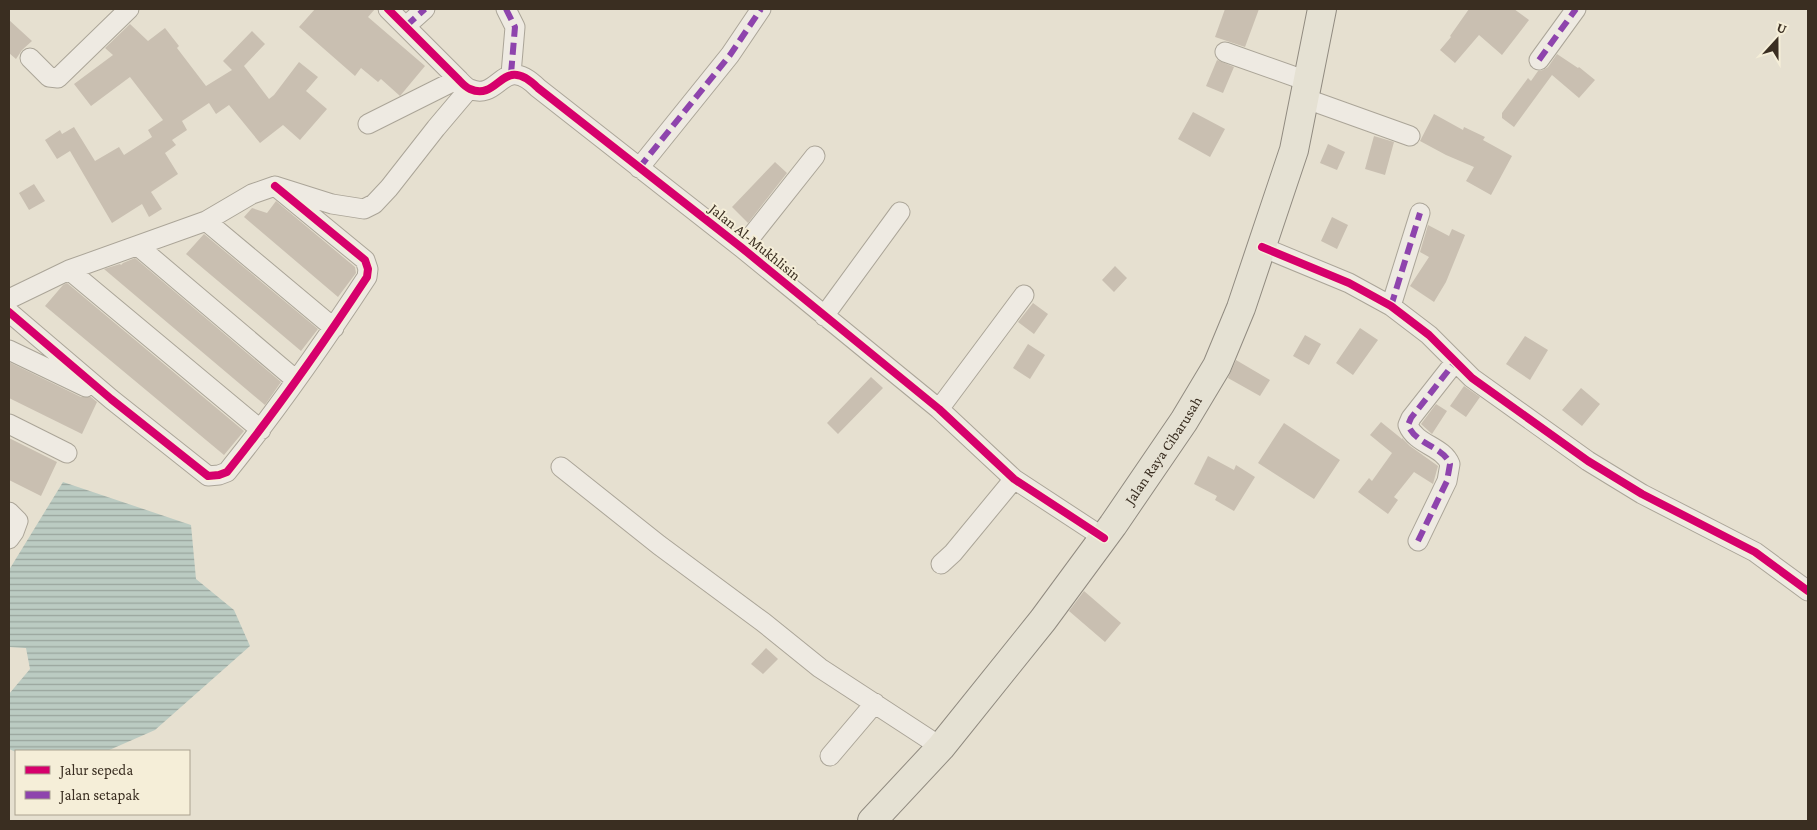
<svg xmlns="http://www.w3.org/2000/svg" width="1817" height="830" viewBox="0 0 1817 830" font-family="'Crimson Pro',serif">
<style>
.water{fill:url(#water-rules)}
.building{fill:#c9bfb1}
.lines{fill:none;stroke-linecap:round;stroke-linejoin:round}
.street-casing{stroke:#aba598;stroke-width:21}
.primary-casing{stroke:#918b80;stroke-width:30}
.street{stroke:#eeeae2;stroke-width:19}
.primary{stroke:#e5e1d3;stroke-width:28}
.quiet{stroke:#8e44ad;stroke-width:6;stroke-dasharray:12 6;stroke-linecap:butt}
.cycleway-casing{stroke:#f5eed8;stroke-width:11}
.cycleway{stroke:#d6006c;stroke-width:8}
.labels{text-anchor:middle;stroke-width:4;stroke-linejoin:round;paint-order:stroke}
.street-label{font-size:15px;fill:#3a2e21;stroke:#f5eed8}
</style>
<defs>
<pattern id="water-rules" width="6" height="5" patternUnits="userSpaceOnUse" patternTransform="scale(1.25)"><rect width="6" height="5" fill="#bbcbc2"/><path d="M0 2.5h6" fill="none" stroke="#99a59d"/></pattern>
</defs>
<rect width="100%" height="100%" fill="#e6e0d0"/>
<!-- water -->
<path class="water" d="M63,482L191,525L196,579L234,610L250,646L155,730L107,751L16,752L9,749V694L30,669L26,648L9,647V570Z"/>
<!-- building -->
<path class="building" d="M315,9H375L368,17L425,66L400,96L381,79L378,82L361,68L355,76L299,27Z
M1225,9H1259L1245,47L1215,37Z
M1469,9H1514L1529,20L1502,55L1479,35L1455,63L1440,50L1451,37L1450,36Z
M9,20L32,41L22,50L16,59L9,53Z
M130,24L148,41L165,28L179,46L177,48L206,86L232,70L223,61L252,31L265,44L244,66L269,99L274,95L299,62L318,77L306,91L327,109L300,140L283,125L260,143L229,105L216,114L209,103L182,121L187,130L172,140L176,145L165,153L178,174L151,192L162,209L149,217L142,204L112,223L70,151L57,159L45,140L60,130L62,134L74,127L95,161L119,147L124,155L152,137L148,130L163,120L130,77L91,106L74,84L113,55L105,48Z
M1557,54L1578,68L1579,67L1595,80L1579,98L1552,75L1514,127L1502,118V113L1528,78L1531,81L1538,71L1543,70L1548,67Z
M1217,60L1234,67L1223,93L1206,86Z
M1193,112L1225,129L1210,157L1178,139Z
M1434,114L1463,130L1464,127L1485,137L1483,140L1512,156L1491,195L1466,181L1474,167L1446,155L1420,141Z
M1374,136L1394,142L1385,175L1365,169Z
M1328,144L1345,152L1337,170L1320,163Z
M775,162L787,173L748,223L732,207Z
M34,184L45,201L29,210L19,193Z
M276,201L355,267L356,273L338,297L244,217L252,208L267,213Z
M1332,217L1348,225L1337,249L1321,241Z
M1428,225L1449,236L1452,229L1465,235L1446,282L1434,302L1410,286L1429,257L1420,252Z
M204,234L318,329L301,351L186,254Z
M135,258L281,382L265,405L104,269L120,264L121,265L123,263Z
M1115,266L1127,278L1114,292L1102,280Z
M67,283L244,431L224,455L45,306L63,285Z
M1033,303L1048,314L1034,334L1018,322Z
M1360,328L1378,340L1353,375L1336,363Z
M1305,335L1321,344L1309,365L1293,356Z
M1525,336L1548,350L1530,380L1506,364Z
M1028,344L1045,355L1030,379L1013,368Z
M1236,360L1270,380L1260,396L1228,378Z
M9,362L81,397H91L97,402L82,434L9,398Z
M871,377L883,388L838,434L827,423Z
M1464,386L1480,397L1466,417L1450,406Z
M1581,388L1600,404L1582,426L1562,410Z
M1436,404L1447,411L1432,434L1421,424Z
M1381,422L1402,439V438L1410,446L1438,466L1433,484L1414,472L1394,497L1398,500L1388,514L1358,492L1369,478L1372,481L1392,453L1370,435Z
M1284,423L1340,460L1314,499L1258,463Z
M9,438L57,462L41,496L9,480Z
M1208,456L1234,470L1236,465L1255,477L1234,511L1215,500L1217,496L1194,484Z
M1084,591L1121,623L1105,642L1069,611Z
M766,648L778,659L763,674L751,664Z"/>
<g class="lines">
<!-- street casing -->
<g class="street-casing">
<path id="street" d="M388,9L458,79C461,82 465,87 470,89C500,102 502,52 538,88L742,248L939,409L1014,479L1104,538
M506,9L515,27L511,74
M406,26L425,9
M1225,52L1307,81
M30,58L49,77L58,78L129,9
M1539,60L1576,9
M1304,98L1410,136
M368,124L458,79
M639,168L730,55L761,9
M206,221L334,328
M138,246L296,380
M1262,247L1349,283L1391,306L1429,335L1472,378L1588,461L1642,494L1755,552L1808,591
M742,248L815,156
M69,270L261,430
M9,299L69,270L206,221L252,194L275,186L332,204L364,209L374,204L389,188L436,128L469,89
M1391,306L1420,213
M9,312L111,399L208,476L219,475L227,472C277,410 323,344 367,277L368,269L365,260L275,186
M824,316L900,212
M9,350L86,387
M939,409L1024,295
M9,424L67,453
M561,467L659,545L763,622L820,668L941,747
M9,512L18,521L14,532L9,539
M1418,541L1447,481L1450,464C1443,446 1416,445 1408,425L1411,418L1455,362
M941,564L953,553L1014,479
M830,756L875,703"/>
</g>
<!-- primary casing -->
<g class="primary-casing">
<g id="primary">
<path id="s1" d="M872,821L941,747L1043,620L1113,525L1184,421L1217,366L1241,308L1294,150L1322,9"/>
</g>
</g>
<!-- street -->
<use href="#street" class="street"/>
<!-- primary -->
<use href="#primary" class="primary"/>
<!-- quiet -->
<path class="quiet" d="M506,9L515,27L511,74
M406,26L425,9
M1539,60L1576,9
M639,168L730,55L761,9
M1391,306L1420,213
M1418,541L1447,481L1450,464C1443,446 1416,445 1408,425L1411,418L1455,362"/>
<!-- cycleway casing -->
<g class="cycleway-casing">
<path id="cycleway" d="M388,9L458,79C461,82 465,87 470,89C500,102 502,52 538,88L742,248L939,409L1014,479L1104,538
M1262,247L1349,283L1391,306L1429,335L1472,378L1588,461L1642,494L1755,552L1808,591
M9,312L111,399L208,476L219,475L227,472C277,410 323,344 367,277L368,269L365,260L275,186"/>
</g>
<!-- cycleway -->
<use href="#cycleway" class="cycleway"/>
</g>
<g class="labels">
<!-- street labels -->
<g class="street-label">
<text transform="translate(755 242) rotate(39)" y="5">Jalan Al-Mukhlisin</text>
<text dy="5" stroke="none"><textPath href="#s1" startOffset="472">Jalan Raya Cibarusah</textPath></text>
</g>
</g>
<!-- border -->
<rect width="1817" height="830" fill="none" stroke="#3a2e21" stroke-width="20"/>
<!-- legend -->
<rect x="15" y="750" width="175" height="65" fill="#f5eed8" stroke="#aaa18f"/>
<rect x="25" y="766" width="25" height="8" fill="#d6006c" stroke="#aaa18f"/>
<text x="60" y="775" font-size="15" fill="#3a2e21">Jalur sepeda</text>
<rect x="25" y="791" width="25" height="8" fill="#8e44ad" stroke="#aaa18f"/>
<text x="60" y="800" font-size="15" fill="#3a2e21">Jalan setapak</text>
<!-- north arrow -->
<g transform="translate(1777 40) rotate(21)" stroke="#f5eed8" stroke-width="4" paint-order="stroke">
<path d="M0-4L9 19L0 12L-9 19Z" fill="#3a2e21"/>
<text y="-8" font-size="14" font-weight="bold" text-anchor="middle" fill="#3a2e21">U</text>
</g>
</svg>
